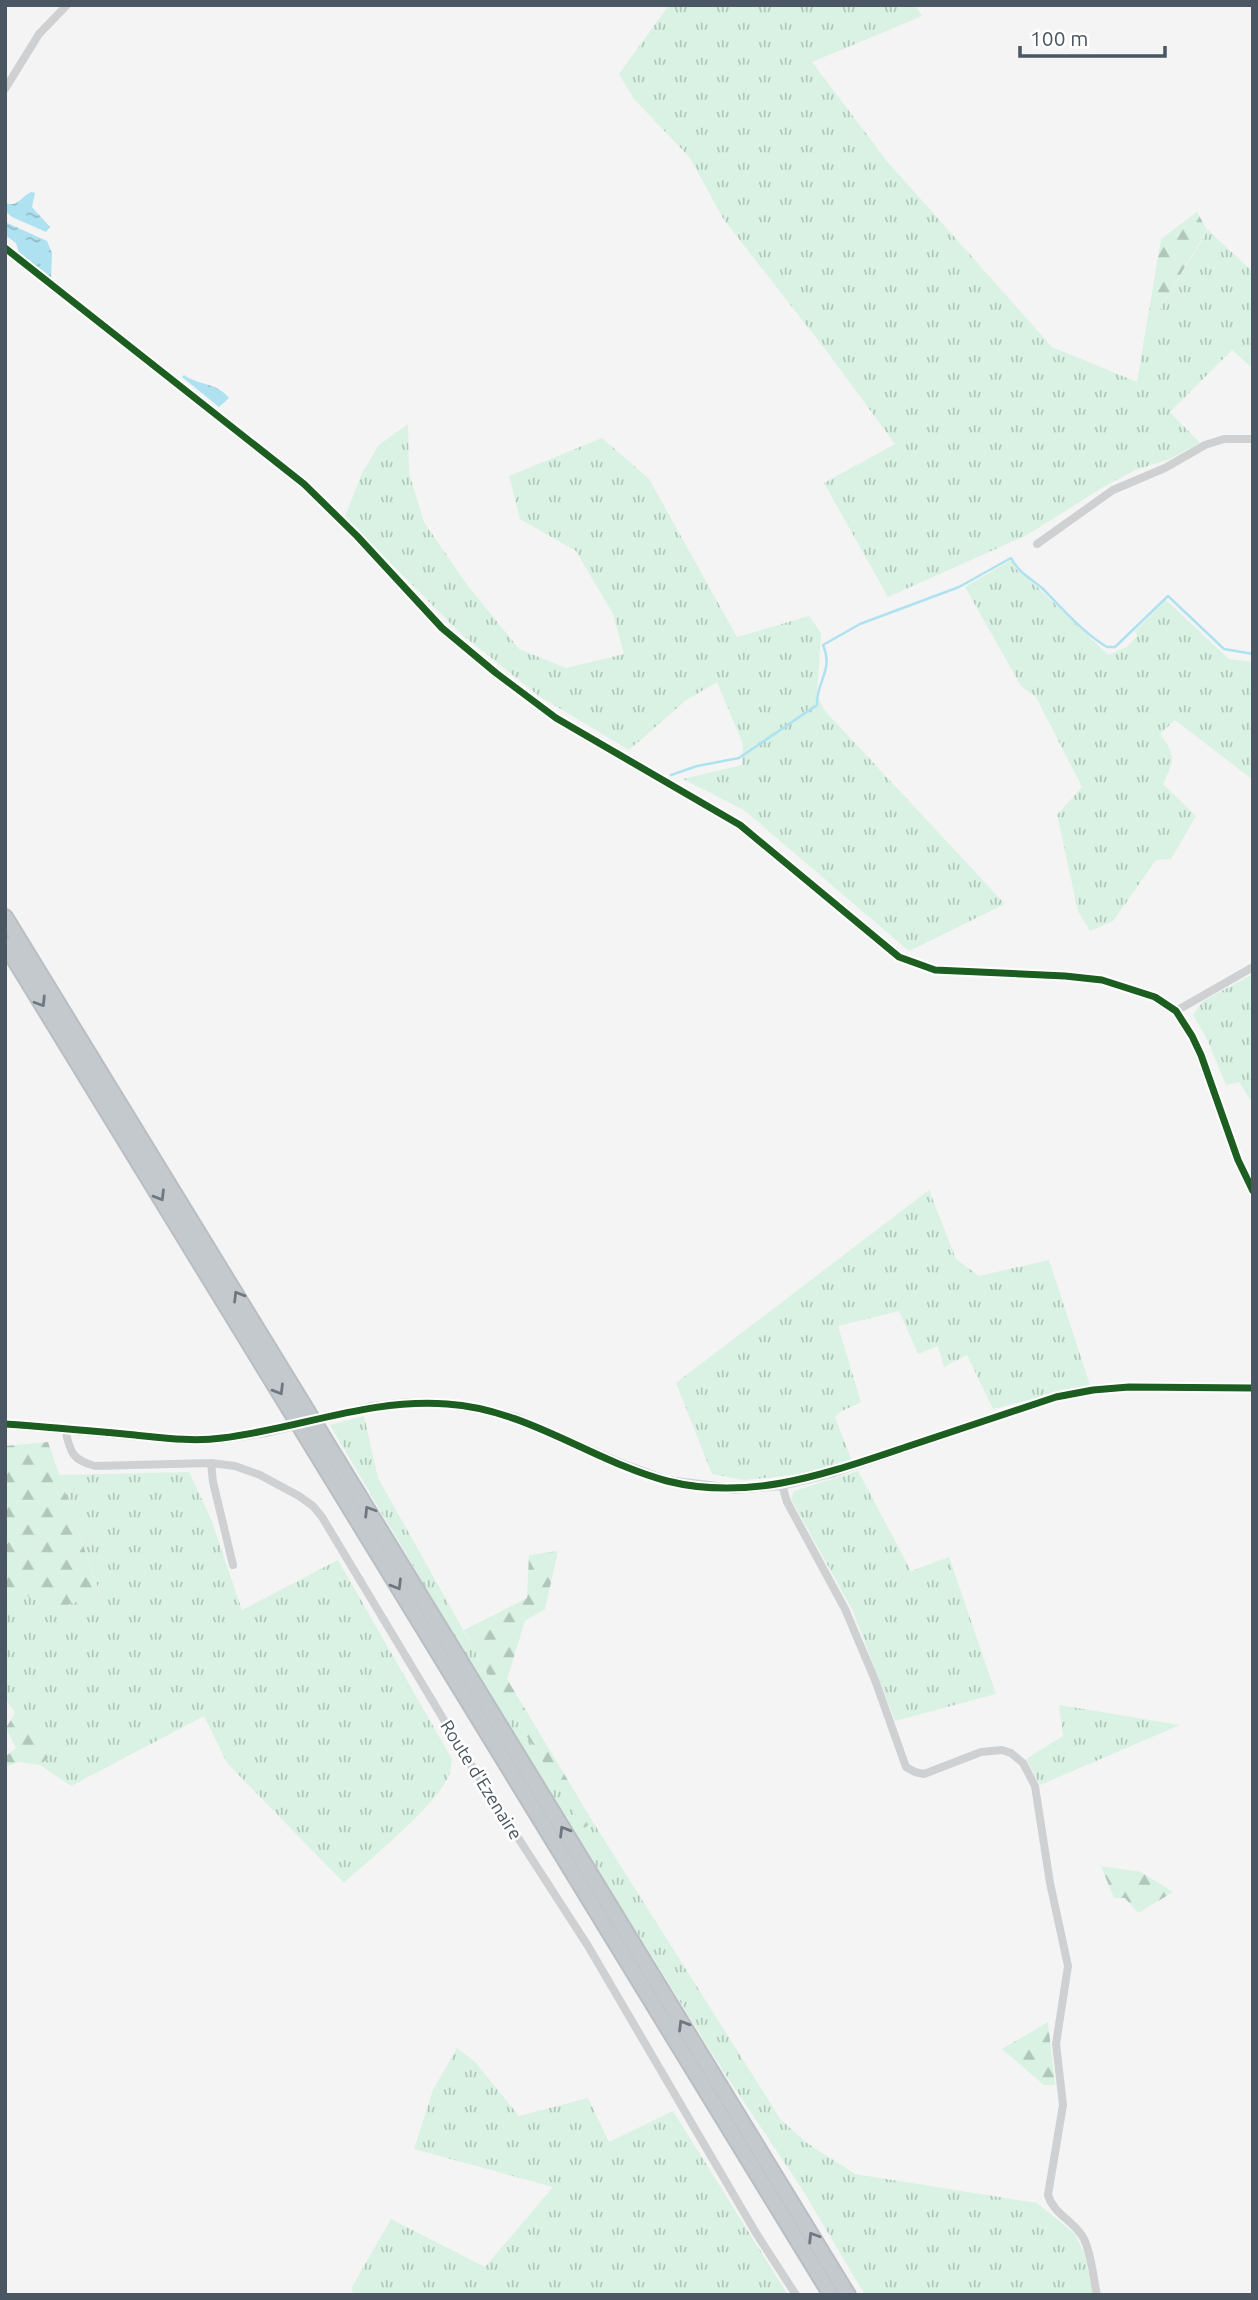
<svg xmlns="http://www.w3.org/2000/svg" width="1258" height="2300" viewBox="0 0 1258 2300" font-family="Ubuntu,sans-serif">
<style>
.grass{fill:url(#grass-tufts)}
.forest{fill:url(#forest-firs)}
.water{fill:url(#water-ripples)}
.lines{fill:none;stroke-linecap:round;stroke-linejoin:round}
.stream{stroke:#aee2f0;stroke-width:2.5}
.trunk-casing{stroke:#b9bec3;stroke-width:18}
.minor{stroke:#ced0d2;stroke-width:8}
.tertiary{stroke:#ced0d2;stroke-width:10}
.trunk{stroke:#c4c9cd;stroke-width:14}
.tertiary-bridge{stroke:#ced0d2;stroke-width:10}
.cycleway-casing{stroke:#fff;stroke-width:11}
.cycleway{stroke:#1b5e20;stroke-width:7}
.oneway{stroke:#6f7881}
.labels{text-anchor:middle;stroke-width:5;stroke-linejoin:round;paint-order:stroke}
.street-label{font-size:18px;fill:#4a5661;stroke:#fff}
</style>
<defs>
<pattern id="grass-tufts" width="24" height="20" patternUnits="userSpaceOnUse" patternTransform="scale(1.75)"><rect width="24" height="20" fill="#d9f2e3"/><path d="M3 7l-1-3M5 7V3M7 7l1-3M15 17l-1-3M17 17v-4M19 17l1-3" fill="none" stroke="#b2c7bb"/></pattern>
<pattern id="forest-firs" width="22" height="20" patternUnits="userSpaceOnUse" patternTransform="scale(1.75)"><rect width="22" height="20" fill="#d9f2e3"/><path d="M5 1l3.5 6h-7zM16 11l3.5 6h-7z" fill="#b2c7bb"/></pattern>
<pattern id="water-ripples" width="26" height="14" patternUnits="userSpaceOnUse" patternTransform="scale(1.75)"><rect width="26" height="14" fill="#aee2f0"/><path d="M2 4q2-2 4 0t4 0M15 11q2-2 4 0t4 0" fill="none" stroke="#90bac6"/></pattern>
</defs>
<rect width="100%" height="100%" fill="#f4f4f4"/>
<!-- grass -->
<path class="grass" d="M669,5H915L922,16L812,62L886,160L1052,347L1137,382L1145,334L1208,230L1253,272V365L1251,367L1232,350L1170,412L1200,443L1170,459L1135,470L1105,486L1027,535L888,597L824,483L895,444L828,353L724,220L690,158L634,99L619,74Z
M408,424L409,473L424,522L465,582L519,649L566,668L624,654L613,614L576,551L520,519L509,476L602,438L649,479L737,637L809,616L821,633L817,696L825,711L1005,904L909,951L744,810L683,779L742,765L743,744L717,682L685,701L629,750L539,696L460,633L345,517L362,473L379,445Z
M1011,560L1017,570L1028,578L1108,655L1127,647L1137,636L1135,631L1166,600L1229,659L1253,662V780L1175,720L1160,734C1177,756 1174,761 1163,784L1196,816L1171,859L1156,860L1113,921L1090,931L1078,911L1057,815L1082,787L1036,697L1021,686L965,587Z
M1253,974V1104L1239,1082L1226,1085L1207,1039L1193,1015L1203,1001Z
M929,1190L956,1259L979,1276L1049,1260L1090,1385L993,1409L967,1355L944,1367L938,1346L918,1354L899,1311L838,1326L861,1402L840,1412L835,1417L852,1461L805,1474L744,1480L712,1474L676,1383Z
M364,1416L378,1478L488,1674L584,1827L593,1822L781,2120L807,2143L855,2174L1037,2203L1075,2234L1085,2255L1093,2295H865L802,2189L718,2063L473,1668L330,1425Z
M858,1471L911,1571L949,1557L996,1694L895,1721L852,1609L791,1499L794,1491Z
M189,1472L211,1519L242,1610L338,1560L452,1759C451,1764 451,1770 449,1775C438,1804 369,1860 344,1883L227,1763L204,1716L71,1786L40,1765L48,1758L34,1726L15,1713L5,1698V1592L16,1590L53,1609L100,1594L59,1475Z
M1059,1705L1180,1725L1040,1785L1026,1759L1063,1736Z
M457,2048L475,2062L519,2116L588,2098L609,2142L673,2111L788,2295H353L352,2287L391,2219L485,2267L553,2187L414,2149L433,2090Z"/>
<!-- forest -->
<path class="forest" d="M1197,212L1207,230L1145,334L1161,239Z
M48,1442L100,1595L53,1609L16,1590L5,1592V1446Z
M558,1551L545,1609L525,1621L507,1679L593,1822L584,1828L488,1674L464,1630L527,1598L529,1555Z
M15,1713L34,1726L48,1758L40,1765L19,1762L5,1767V1757L16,1748L6,1728Z
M1101,1866L1141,1872L1173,1892L1138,1913L1125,1898H1114Z
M1048,2022L1055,2085H1044L1002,2049Z"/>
<!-- water -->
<path class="water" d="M31,192L35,193L32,207L50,227L46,232L12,217L5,211V202C16,209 21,197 31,192Z
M5,222L47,241L52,253L51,278L19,253L16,243L5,235Z
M184,375C200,386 216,382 229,398L219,407L182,377Z"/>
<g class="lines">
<!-- stream -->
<path class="stream" d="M671,775L697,766L739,758L817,705C816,682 834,670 823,645L860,624L959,587L1011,558C1018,572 1030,578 1042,588C1062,608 1082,632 1107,647H1115L1168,596L1224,649L1253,654"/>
<!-- trunk casing -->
<g class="trunk-casing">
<path id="trunk" d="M5,917L848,2295
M5,944L831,2295"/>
</g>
<!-- minor -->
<path class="minor" d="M5,89L39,34L67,5
M5,248L304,484L357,536L442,628L496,673L556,718L740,825L899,957L935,970L1065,976L1102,980L1155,997L1176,1011L1192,1036L1201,1055L1238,1160L1253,1191
M1037,544L1113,490L1165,468L1205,445L1224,439H1253
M1176,1011L1253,967
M65,1429C70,1452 72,1460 95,1466L211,1463L235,1466L260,1475L299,1496L313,1506L322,1517L471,1765L588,1946L756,2233L796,2295
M211,1463L213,1482L233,1565
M782,1485L787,1502L845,1609L875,1680L906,1767L915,1772L924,1774L981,1752L1002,1750L1011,1753L1023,1763L1035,1786L1050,1883L1068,1966L1056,2044L1063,2105L1048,2195C1054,2215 1075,2221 1084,2239C1092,2256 1093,2277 1097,2295"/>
<!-- tertiary -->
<path class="tertiary" d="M371,1407L409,1403L449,1404L486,1410L516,1418L621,1464L667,1481L734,1489L782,1485L831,1473L1056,1397L1093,1390L1129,1387L1253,1388
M5,1424L186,1440L219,1439L266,1432"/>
<!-- trunk -->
<use href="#trunk" class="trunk"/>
<!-- tertiary-bridge -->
<path class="tertiary-bridge" d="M266,1432L371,1407"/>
<!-- cycleway casing -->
<g class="cycleway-casing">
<path id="cycleway" d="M5,248L304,484L357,536L442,628L496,673L556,718L740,825L899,957L935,970L1065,976L1102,980L1155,997L1176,1011L1192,1036L1201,1055L1238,1160L1253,1191
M5,1424C49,1427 92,1431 135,1435C164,1438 194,1442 222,1438C298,1429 370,1398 447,1404C527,1409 592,1461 667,1481C751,1502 828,1473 906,1447C956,1430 1006,1414 1056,1397L1093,1390L1129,1387L1253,1388"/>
</g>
<!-- cycleway -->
<use href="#cycleway" class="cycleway"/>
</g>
<!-- one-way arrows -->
<defs><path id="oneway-chevron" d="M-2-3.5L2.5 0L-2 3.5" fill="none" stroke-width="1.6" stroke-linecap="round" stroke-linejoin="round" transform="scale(1.75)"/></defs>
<g class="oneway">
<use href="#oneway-chevron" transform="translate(41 1002) rotate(58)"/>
<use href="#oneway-chevron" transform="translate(160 1196) rotate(59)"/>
<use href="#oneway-chevron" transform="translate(238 1296) rotate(-121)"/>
<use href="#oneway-chevron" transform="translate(279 1390) rotate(59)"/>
<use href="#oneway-chevron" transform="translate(369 1511) rotate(-122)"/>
<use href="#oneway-chevron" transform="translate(397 1585) rotate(59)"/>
<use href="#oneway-chevron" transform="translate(564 1831) rotate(-121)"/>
<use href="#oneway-chevron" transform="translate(683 2025) rotate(-121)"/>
<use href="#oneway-chevron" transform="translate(813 2237) rotate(-122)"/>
</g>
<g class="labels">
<!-- street labels -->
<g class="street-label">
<text transform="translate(481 1780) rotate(58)" y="6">Route d'Ezenaire</text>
</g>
</g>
<!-- border -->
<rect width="1258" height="2300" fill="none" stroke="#4a5661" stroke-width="14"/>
<!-- scale -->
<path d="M1020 46v10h145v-10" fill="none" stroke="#4a5661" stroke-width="3.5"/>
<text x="1030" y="46" font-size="21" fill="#4a5661" stroke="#ffffff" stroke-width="5" paint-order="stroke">100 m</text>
</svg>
